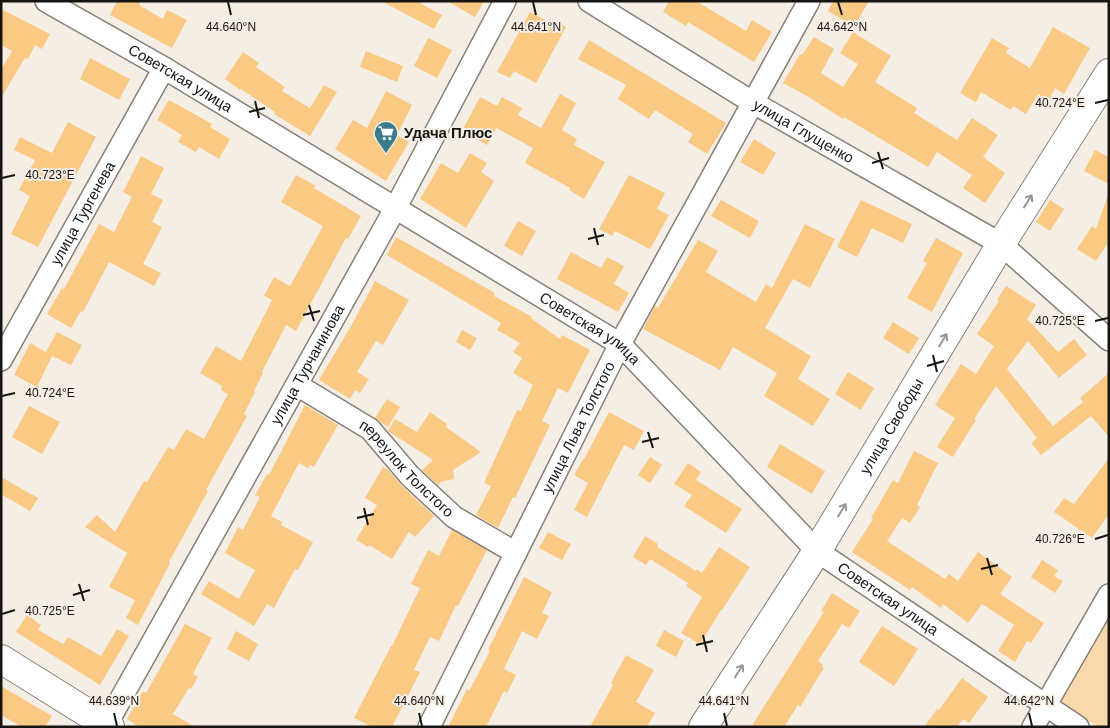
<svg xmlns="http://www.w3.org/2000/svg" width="1110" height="728" viewBox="0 0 1110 728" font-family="Helvetica,sans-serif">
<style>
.green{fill:#f9d8ac}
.building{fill:#fac984}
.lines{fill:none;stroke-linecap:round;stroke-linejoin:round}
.street-casing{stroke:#868077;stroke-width:24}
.secondary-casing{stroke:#868077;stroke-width:30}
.street{stroke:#fff;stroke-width:21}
.secondary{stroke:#fff;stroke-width:28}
.oneway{stroke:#979694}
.ticks{fill:none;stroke:#171512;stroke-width:2}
.labels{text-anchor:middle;stroke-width:4;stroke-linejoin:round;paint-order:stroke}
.street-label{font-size:15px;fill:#171512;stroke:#f5eee5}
.poi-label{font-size:15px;font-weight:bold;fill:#171512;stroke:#f5eee5;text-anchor:start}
.ticks-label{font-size:12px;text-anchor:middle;fill:#171512;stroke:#f5eee5;stroke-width:4;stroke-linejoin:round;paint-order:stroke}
</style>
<rect width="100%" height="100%" fill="#f5eee5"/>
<!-- green -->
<path class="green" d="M1109,609V727H1098L1058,699Z"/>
<!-- building -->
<path class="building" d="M117,1H141L139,5L163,19L167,10L187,20L172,48L110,15Z
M381,1H416L442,15L434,29Z
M447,1H484L475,17Z
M669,1H696L746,31L752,20L772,32L754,62L688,22L686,26L663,12Z
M833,1H869L854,27L828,11Z
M1,9L50,34L42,49L35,45L28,59L25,58L1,98V70L12,51L1,45Z
M530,12L551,23L552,19L566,27L536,83L514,71L510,78L497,72Z
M1053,27L1090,48L1064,94L1055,88L1049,100L1038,94L1026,114L1013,106L1011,110L981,92L976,102L960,93L992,38L1009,48L1006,53L1030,68Z
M853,32L891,56L875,82L917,108L914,113L957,140L972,118L998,135L983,157L1005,173L985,203L963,188L972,175L937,152L928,167L859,126L844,117L843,119L807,96L783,83L800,54L802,55L814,37L834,49L821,73L843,87L858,64L840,53Z
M428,38L452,50L437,78L414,66Z
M589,40L726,123L707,154L688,142L693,134L655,110L649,119L618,99L626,85L578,59Z
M366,51L403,66L397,82L360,67Z
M243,52L259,63L256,67L285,87L282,91L310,108L324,85L337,92L310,136L274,114L275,112L241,89L240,90L225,79Z
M90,58L130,79L119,100L80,79Z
M386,91L412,105L397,135L409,142L386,181L335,149L353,120L367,128Z
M560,94L576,103L562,130L577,139L574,145L605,162L584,199L569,190L570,188L525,163L533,148L496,128L487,145L462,131L480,97L497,106L502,97L522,108L518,115L541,128Z
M169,100L212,124L210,127L230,139L219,159L199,147L196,152L178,142L182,135L157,120Z
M68,122L96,137L38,247L11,234L30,196L19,190L35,160L14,150L20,137L52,153Z
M754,139L776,153L763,175L740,162Z
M1095,150L1109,157V184L1084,171Z
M470,153L487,163L481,172L494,181L466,228L420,199L441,163L458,173Z
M141,156L164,168L151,194L163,200L152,222L162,227L143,264L161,273L154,286L109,262L83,312L81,311L71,328L47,314L62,288L64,289L99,224L114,232L132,197L123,192Z
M296,175L316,186L314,188L361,216L348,239L346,238L296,331L286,325L262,372L263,373L254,391L255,392L244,414L247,416L206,490L208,491L169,562L170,563L138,625L126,618L135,600L109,587L127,553L85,527L97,515L115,532L144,481L147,482L168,447L174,450L186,429L204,439L228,394L221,390L222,386L200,373L216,346L241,361L272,300L264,296L274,277L290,286L323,226L281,202Z
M629,175L665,193L657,209L669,215L650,249L615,231L612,236L599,229Z
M1107,198H1109V241L1096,261L1077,249L1092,226L1096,229Z
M721,200L759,221L750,238L711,216Z
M861,200L912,224L903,243L872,228L857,257L837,247Z
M1050,200L1064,209L1050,231L1036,222Z
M518,221L536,231L522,256L504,246Z
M805,224L835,239L810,288L793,279L765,328L811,356L798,379L830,399L813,426L764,396L777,373L733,347L720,370L643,329L655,306L658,308L698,240L718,251L706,272L756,302L766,284L772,288Z
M396,237L495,293L494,296L532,317L531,318L560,339L562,335L590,350L568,393L558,388L542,421L550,425L515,498L513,497L498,528L476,515L491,486L484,483L517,410L521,411L533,385L513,373L522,358L513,352L520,343L497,330L501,323L387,255Z
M936,238L963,253L932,312L907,298L927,263L923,261Z
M571,252L601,268L607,257L624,266L614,284L629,293L618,312L557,279Z
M375,281L409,300L383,345L376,341L357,372L369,379L360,393L355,390L350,399L319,380L351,326Z
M1006,286L1036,305L1027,319L1058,352L1074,339L1087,355L1059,378L1028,341L1007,369L1053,426L1083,402L1080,398L1109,373V437L1091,416L1041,455L1031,443L1037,438L996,386L974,419L976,420L953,457L937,447L955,418L935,405L961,364L976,374L994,346L977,334L999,301L997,300Z
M893,322L919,338L909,354L883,338Z
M462,330L477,338L470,350L456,342Z
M57,332L82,345L71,365L52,356L37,387L14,375L30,343L46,352Z
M848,372L874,388L861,410L835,394Z
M387,399L400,407L388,427L375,418Z
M305,405L338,425L314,467L310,465L308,468L299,463L271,516L282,522L281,525L313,542L298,570L295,569L274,608L267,604L254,626L201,594L209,581L239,599L255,570L225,553L238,527L243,530L260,497L255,495L267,474L269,475Z
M29,406L60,422L42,454L12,437Z
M430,412L447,424L446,427L481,452L453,470L454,479L441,482L438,485L422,470L433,460L388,431L395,419L417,432Z
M609,412L644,431L634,450L624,445L587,517L574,510L588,483L574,475L583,459H584Z
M780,444L825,471L812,494L767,467Z
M914,451L938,463L917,505L920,507L910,523L902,518L887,541L945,579L949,574L958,581L978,552L1012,577L1000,594L1044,623L1031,643L1027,641L1015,662L998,651L1014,625L982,604L968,623L943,604L941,608L912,587L910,590L852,552L873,519L871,518L893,480L898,483Z
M650,457L662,465L650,483L638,475Z
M1109,458V514L1092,538L1054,512L1064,498L1074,504Z
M688,463L701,472L696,480L742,509L726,533L684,506L692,495L674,484Z
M383,467L388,470L401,485L434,516L415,537L409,532L392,559L369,545L368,547L356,540L377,505L365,498Z
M1,477L38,498L30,511L1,494Z
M452,530L487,550L458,606L456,605L439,641L430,637L414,670L420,672L392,727H372L354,718L391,646H392L420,588L411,584L428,550L439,556Z
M548,532L571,544L562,560L539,548Z
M645,536L658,544L657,547L696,571L697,569L702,573L719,547L750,567L722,610H721L700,644L681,633L702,597L686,586L688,583L650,559L646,565L633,557Z
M1042,560L1058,570L1054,576L1063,581L1055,593L1031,577Z
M524,577L552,592L542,613L549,616L537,639L522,631L504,669L516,675L507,693L504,691L486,727H448L467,689L469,691L490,651L488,650Z
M832,593L860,611L849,628L842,624L818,661L823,665L822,667L824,668L800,707L798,705L784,727H751L824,612L821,611Z
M27,615L41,625L38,630L63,644L68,637L101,656L117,629L129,636L100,685L16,632Z
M185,624L212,638L193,674L198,677L191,689L189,688L173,714L195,727H139L127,719L143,691L146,693Z
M882,626L918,649L894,686L859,662Z
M664,630L684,641L676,657L656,646Z
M236,631L258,644L249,661L227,649Z
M626,655L654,670L636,702L655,713L647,727H590L613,685L611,683Z
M962,678L988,697L969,723L963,719L957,727H924L937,709L939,710Z
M1,686L52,716L45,727H22L1,715Z"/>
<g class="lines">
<!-- street casing -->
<g class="street-casing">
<g id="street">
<path id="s1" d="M46,1L164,68L620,344L817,551L1078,727"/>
<path id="s2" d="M589,1L752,102L1001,244L1109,340"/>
<path id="s3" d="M1,360L164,68"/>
<path id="s4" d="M297,385L370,429L410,476L454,517L516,553"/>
<path id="s5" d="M105,727L396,207L505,1"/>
<path id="s6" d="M429,727L620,344L809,1"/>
<path d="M1033,727L1109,595"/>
</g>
</g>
<!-- secondary casing -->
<g class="secondary-casing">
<g id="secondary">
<path d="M1,659L110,727"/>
<path id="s7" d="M703,727L817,551L1001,244L1109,73"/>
</g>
</g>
<!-- street -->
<use href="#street" class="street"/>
<!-- secondary -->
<use href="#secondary" class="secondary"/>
</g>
<!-- one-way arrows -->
<defs><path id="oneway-shaft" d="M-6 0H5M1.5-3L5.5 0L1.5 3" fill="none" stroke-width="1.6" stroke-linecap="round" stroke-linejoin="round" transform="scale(1.25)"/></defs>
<g class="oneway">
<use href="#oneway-shaft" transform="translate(1028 201) rotate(-58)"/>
<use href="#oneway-shaft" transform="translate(943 340) rotate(-59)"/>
<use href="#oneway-shaft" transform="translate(842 510) rotate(-59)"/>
<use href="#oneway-shaft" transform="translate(739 671) rotate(-57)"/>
</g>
<!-- ticks -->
<path class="ticks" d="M228,2L231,15M533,2L536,15M838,2L842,15M255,101L259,118M1095,103L1108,100M249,112L265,108M878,152L883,169M872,163L889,158M2,178L15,175M594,228L598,245M588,239L604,235M309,305L314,321M303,315L320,311M1095,321L1108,318M933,355L937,372M927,366L944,361M2,396L15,393M648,432L653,448M642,442L659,438M364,508L368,525M357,518L374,514M1095,539L1108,535M987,558L992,575M981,569L998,565M79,584L84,601M73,595L90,590M2,614L15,610M703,635L707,652M696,645L713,641M114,713L117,726M419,713L422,726M724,713L727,726M1029,713L1032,726"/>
<!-- icons -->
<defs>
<g id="supermarket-pin" transform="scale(1.25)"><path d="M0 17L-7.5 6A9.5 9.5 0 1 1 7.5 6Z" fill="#3a7c8e" stroke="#f5eee5"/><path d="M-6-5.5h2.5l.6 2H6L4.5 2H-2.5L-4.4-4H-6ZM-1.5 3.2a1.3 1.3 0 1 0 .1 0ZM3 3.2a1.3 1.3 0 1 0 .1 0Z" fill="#fff"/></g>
</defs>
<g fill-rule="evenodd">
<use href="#supermarket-pin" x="386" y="133"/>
</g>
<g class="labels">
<!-- street labels -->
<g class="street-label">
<text dy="5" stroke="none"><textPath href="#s1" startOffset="155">Советская улица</textPath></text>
<text dy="5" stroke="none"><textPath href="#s2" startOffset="251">улица Глущенко</textPath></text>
<text dy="5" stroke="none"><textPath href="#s3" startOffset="168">улица Тургенева</textPath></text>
<text dy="5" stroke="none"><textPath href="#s1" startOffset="635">Советская улица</textPath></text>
<text dy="5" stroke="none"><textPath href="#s5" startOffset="415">улица Турчанинова</textPath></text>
<text dy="5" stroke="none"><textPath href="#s7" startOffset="355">улица Свободы</textPath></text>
<text dy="5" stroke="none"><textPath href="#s6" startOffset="335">улица Льва Толстого</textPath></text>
<text dy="5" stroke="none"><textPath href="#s4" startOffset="139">переулок Толстого</textPath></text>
<text dy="5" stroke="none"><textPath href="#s1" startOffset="1040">Советская улица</textPath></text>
</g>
<!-- poi labels -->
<g class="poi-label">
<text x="404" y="138">Удача Плюс</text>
</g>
</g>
<g class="ticks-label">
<text x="231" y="31">44.640°N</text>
<text x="536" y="31">44.641°N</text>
<text x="842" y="31">44.642°N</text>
<text x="1060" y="107">40.724°E</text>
<text x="50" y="179">40.723°E</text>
<text x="1060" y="325">40.725°E</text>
<text x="50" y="397">40.724°E</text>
<text x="1060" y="543">40.726°E</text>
<text x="50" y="615">40.725°E</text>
<text x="114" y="705">44.639°N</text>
<text x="419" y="705">44.640°N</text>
<text x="724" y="705">44.641°N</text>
<text x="1029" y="705">44.642°N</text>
</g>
<!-- border -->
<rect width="1110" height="728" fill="none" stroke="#171512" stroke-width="5"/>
</svg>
